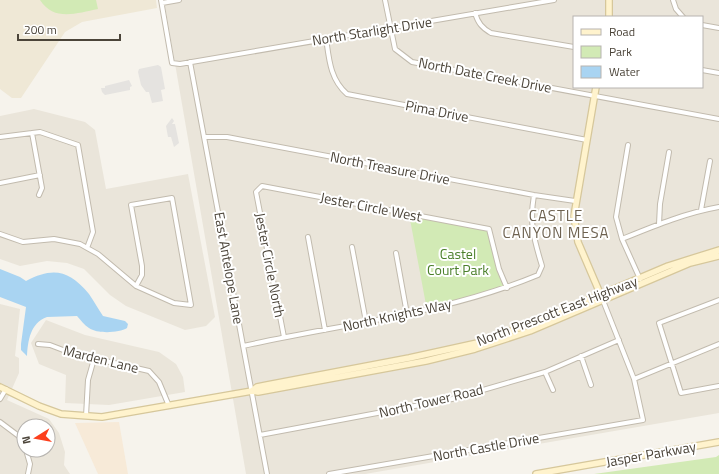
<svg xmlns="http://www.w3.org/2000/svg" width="719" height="474" viewBox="0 0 719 474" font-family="'Titillium Web',sans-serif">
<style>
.residential{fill:#eae5da;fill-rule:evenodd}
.commercial{fill:#f7ead8}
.education{fill:#efe8d6}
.green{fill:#d2eab5}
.parking{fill:#e5e3e0}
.water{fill:#a9d4f2}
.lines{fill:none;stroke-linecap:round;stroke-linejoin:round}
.street-casing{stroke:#c2bbae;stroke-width:6}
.secondary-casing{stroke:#d6c79b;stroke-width:8}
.street{stroke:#fff;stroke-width:4}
.secondary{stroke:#fff3cd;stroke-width:5.5}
.labels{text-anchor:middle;stroke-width:4;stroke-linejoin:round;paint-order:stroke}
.street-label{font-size:14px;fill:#4b4439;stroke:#fff}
.park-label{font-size:14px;fill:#4a7f2a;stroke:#fff}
.neighbourhood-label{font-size:15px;letter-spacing:1px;fill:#6e6250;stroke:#fff}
</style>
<rect width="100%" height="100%" fill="#f6f3ec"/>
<path class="residential" d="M164,0H719V413L365,474H246ZM574,17H702V87H574Z
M34,109L85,122L95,130L106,189L188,174L215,317L206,326L185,330L126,306L110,295L84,269L67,263L47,261L20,266L0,259V116Z
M0,304L20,309L15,356L19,358V373L7,400L49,419L59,433L65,452L64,465L70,474H0ZM24,426H48V450H24Z
M46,320L85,335L159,352L176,364L183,377L185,392L109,405L65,403L66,375L39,364L31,343Z"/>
<path class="commercial" d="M119,422L128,474H98L75,423Z"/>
<path class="education" d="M0,0H156L157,8L82,22L65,32L21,98H12L0,89Z"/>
<path class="green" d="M40,0H96L98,9C77,13 54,22 40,0Z
M409,214L489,229L507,288L427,310Z
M719,455V474H594L716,457Z"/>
<path class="parking" d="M158,65L161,67L165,89L161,90L163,101L152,103L149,92H146L141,85L138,72L139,69Z
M129,80L132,86L130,87V90L105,95L102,92L101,88H105V86Z
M172,118L174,121L172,124H175L179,143L174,147L171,137H168L166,126Z"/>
<path class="water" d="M0,269L20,277L26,281C53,267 69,270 89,294C94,301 98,309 103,316L125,321L128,324L127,328C119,333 97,334 89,328C84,325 81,320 77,316L47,317C30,323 28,341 27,356L21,350V344L26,307L0,297Z"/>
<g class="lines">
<g class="street-casing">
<path id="street" d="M161,0L172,63L180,64L554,0
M385,0L395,49L412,62L719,119
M673,0L676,9L683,17
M162,3L179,0
M475,13C478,23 482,28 491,33L574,47
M702,25L719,28
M326,38C329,59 330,79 347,94L587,140
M190,62L267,474
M702,70L719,73
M32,133L42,188L39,195
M0,137L40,132L78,145L93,232L87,248
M205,137H227L534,195L575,201
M628,145L616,217L622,239L640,279
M0,183L40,175
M701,210L710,161
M659,224L660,204L669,152
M0,234L23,242L54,239L80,244L98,254L136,286L174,303L191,305L172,198L131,205L142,266V275L136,286
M308,237L325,330
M622,239C654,226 685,213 719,207
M352,247L366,322
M396,253L407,314
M719,300L659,323L681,393L719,386
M284,337L256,192L262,186L489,229L499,269L507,288
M38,344L50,345L71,353L149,371L159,382L169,406
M243,346C342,324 444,314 538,275L542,266C534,239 529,224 534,195
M581,356L591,385
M545,372L553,390
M634,379L719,344
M0,399L6,389
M86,416L88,380L94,359
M0,422L20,437L24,445
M260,435L452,399L545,372L619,340
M26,450L30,464L28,474
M329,474L643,420L634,379L602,298"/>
</g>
<g class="secondary-casing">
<path id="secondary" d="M609,17V0
M596,87L574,216L578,242L602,298
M0,387L39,406L61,414L102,417L252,391L258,392L426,361L475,349L530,331L690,263L719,256
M252,391L257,387L267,385L409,358L482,342L543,319L668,266L719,250
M536,474L719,442"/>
</g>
<use href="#street" class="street"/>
<use href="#secondary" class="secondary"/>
</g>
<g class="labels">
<g class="street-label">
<text transform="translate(372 31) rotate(-9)" y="5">North Starlight Drive</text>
<text transform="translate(485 75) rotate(11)" y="5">North Date Creek Drive</text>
<text transform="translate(437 111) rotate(11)" y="5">Pima Drive</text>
<text transform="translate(390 168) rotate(11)" y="5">North Treasure Drive</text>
<text transform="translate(371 207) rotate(11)" y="5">Jester Circle West</text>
<text transform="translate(270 265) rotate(79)" y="5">Jester Circle North</text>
<text transform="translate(229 268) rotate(80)" y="5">East Antelope Lane</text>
<text transform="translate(557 311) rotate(-21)" y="5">North Prescott East Highway</text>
<text transform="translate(397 315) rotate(-12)" y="5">North Knights Way</text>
<text transform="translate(101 359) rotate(14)" y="5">Marden Lane</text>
<text transform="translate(431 401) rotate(-13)" y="5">North Tower Road</text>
<text transform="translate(486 447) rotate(-10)" y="5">North Castle Drive</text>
<text transform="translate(651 454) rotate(-10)" y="5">Jasper Parkway</text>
</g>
<g class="park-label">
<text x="458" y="259">Castel<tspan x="458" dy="16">Court Park</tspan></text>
</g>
<g class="neighbourhood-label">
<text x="556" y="221">CASTLE<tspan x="556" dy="17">CANYON MESA</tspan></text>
</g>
</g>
<rect x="573" y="16" width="130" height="72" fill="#ffffff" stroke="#b7b4b0"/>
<rect x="581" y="29" width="20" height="6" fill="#fff3cd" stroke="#b7b4b0"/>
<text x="609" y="36" font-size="12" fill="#4b4439">Road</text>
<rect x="581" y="46" width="20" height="12" fill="#d2eab5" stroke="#b7b4b0"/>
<text x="609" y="56" font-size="12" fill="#4b4439">Park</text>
<rect x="581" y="66" width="20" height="12" fill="#a9d4f2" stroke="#b7b4b0"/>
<text x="609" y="76" font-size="12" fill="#4b4439">Water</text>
<g transform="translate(36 438) rotate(259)"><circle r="19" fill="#ffffff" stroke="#b7b4b0"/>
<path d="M0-3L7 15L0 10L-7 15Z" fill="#fc3f1d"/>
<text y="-6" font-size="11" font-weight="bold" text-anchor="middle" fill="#4b4439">N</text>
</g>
<path d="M18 34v6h102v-6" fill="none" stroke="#4b4439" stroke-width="2"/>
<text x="24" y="34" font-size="12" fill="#4b4439" stroke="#ffffff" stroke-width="3" paint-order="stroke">200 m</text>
</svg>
